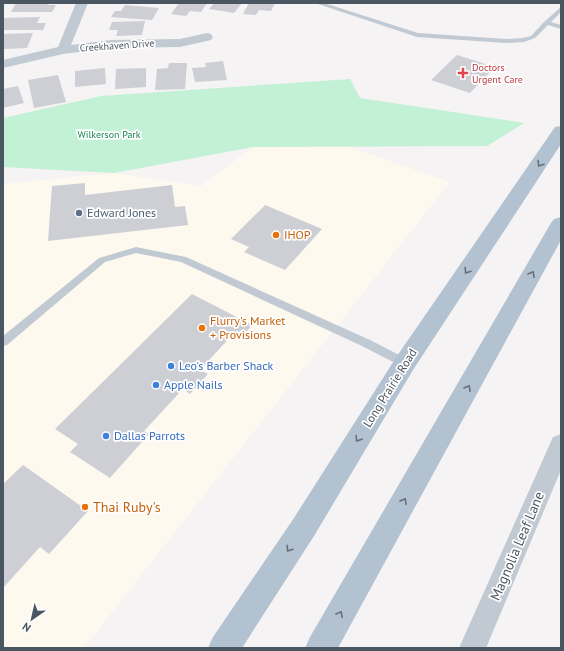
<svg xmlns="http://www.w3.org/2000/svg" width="564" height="651" viewBox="0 0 564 651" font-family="'PT Sans',sans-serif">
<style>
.commercial{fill:#fdf9ef}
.green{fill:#c3f1d5}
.building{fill:#cdcfd5}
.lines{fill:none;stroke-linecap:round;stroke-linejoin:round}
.lane{fill:#c1cad2;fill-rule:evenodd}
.street{fill:#c1cad2;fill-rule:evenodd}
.primary{fill:#b3c2d1;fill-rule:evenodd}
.oneway{stroke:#64717d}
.health-dot{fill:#e0444e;stroke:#fff;stroke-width:1.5}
.service-dot{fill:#5c6f8a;stroke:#fff;stroke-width:1.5}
.food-dot{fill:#e8710a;stroke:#fff;stroke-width:1.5}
.shop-dot{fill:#3f7fe0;stroke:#fff;stroke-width:1.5}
.labels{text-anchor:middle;stroke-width:3.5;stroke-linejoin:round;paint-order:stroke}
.far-street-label{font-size:10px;fill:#4a5661;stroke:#fff}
.far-health-label{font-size:10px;fill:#be3a42;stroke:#fff;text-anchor:start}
.far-park-label{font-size:10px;fill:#17864f;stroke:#fff}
.service-label{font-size:12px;fill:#4e5e75;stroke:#fff;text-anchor:start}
.food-label{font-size:12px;fill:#c56008;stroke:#fff;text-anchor:start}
.shop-label{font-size:12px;fill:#366cbe;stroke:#fff;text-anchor:start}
.street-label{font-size:12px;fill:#4a5661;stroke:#fff}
.near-food-label{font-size:14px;fill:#c56008;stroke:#fff;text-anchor:start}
.near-street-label{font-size:14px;fill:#4a5661;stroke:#fff}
</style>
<rect width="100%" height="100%" fill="#f5f3f3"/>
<path class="commercial" d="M253,147H350L450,182L84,648H3V184L114,173L201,186Z"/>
<path class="green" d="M350,79L360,98L524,123L487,146L253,147L114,173L3,167V118L101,96Z"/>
<path class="building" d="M16,3H49L47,5H56L52,12H11Z
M179,3H207L201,12L190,11L186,16L171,14Z
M214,3H242L234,13L209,9Z
M249,3H275L271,11L259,10L256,15L243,14Z
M125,5L159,8L152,20L111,17L115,11H121Z
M40,17L37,23H46L43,30H3V18Z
M145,21L142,35L116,36L118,30H109L112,22Z
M33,33L27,48L3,49V34Z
M457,55L495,67L470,93L431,80Z
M223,61L227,80L195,82L192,68L206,67L205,63Z
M169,63H187L185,89L155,90L157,69L168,68Z
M105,68L106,84L75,87V71Z
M146,68V87L115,89L116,69Z
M58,75L66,102L34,108L28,80Z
M18,86L24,103L3,108V89Z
M85,183V195L172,185L175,207L185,206L188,225L48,241L52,186Z
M265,205L322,229L285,270L244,252L249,247L231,239Z
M192,294L252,325L241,338L233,334L200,370L208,374L190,394L183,389L144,431L149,434L110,478L70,452L78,444L55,429Z
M23,465L88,511L49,554L40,547L3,588V484Z"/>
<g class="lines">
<path class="lane" d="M315,3H324L418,33L506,39L523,38L531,36L544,22L561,7V12L551,22L561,25V29L548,25L535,38L524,42L506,43L417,37Z
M136,247L186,257L370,340L409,360L410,363L409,366L405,367L401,366L362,346L181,262L136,253L105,262L7,345L3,346V336L99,258Z"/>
<path class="street" d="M76,3H88L71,45L111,40L180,39L207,33L211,34L213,37L211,40L180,47L111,48L63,54L3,68V60L58,47Z
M561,434V470L486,648H459L553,437Z"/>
<path class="primary" d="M561,126V144L413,370L314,536L242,648H208L213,637L294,518L397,356L555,127Z
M561,217V240L338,648H305L310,637L551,223L554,219Z"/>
</g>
<defs><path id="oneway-chevron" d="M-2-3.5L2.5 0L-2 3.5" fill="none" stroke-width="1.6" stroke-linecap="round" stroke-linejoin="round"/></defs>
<g class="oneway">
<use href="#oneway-chevron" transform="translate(540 164) rotate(124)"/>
<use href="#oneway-chevron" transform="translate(467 271) rotate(124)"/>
<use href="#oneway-chevron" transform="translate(532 274) rotate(-61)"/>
<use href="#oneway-chevron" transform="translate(468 388) rotate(-61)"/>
<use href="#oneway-chevron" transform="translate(358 439) rotate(122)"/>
<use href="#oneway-chevron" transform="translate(404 501) rotate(-61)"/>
<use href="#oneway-chevron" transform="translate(289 549) rotate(124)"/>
<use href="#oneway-chevron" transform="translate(340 614) rotate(-61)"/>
</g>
<path class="health-dot" d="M461 67h4v4h4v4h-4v4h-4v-4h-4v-4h4z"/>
<circle class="service-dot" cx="79" cy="213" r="4"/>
<g class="food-dot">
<circle cx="276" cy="235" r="4"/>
<circle cx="202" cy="328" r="4"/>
<circle cx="85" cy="507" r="4"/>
</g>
<g class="shop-dot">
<circle cx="171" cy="366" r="4"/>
<circle cx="156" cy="385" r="4"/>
<circle cx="106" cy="436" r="4"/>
</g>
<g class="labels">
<g class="far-street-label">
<text transform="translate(117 45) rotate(-4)" y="4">Creekhaven Drive</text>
</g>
<g class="far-health-label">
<text x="472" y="71">Doctors<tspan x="472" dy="12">Urgent Care</tspan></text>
</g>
<g class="far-park-label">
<text x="109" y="138">Wilkerson Park</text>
</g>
<g class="service-label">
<text x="87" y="217">Edward Jones</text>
</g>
<g class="food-label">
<text x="284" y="239">IHOP</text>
<text x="210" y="325">Flurry's Market<tspan x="210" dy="14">+ Provisions</tspan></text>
</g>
<g class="shop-label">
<text x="179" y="370">Leo's Barber Shack</text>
<text x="164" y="389">Apple Nails</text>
<text x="114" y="440">Dallas Parrots</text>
</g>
<g class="street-label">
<text transform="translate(390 388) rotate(-58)" y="4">Long Prairie Road</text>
</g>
<g class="near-food-label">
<text x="93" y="512">Thai Ruby's</text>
</g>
<g class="near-street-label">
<text transform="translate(517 546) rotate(-67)" y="5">Magnolia Leaf Lane</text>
</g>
</g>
<rect width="564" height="651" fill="none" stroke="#4a5661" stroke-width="8"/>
<g transform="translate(32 619) rotate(214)" stroke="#ffffff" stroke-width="3" paint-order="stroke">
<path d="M0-3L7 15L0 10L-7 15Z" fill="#4a5661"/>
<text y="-6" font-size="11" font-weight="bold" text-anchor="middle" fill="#4a5661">N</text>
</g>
</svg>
